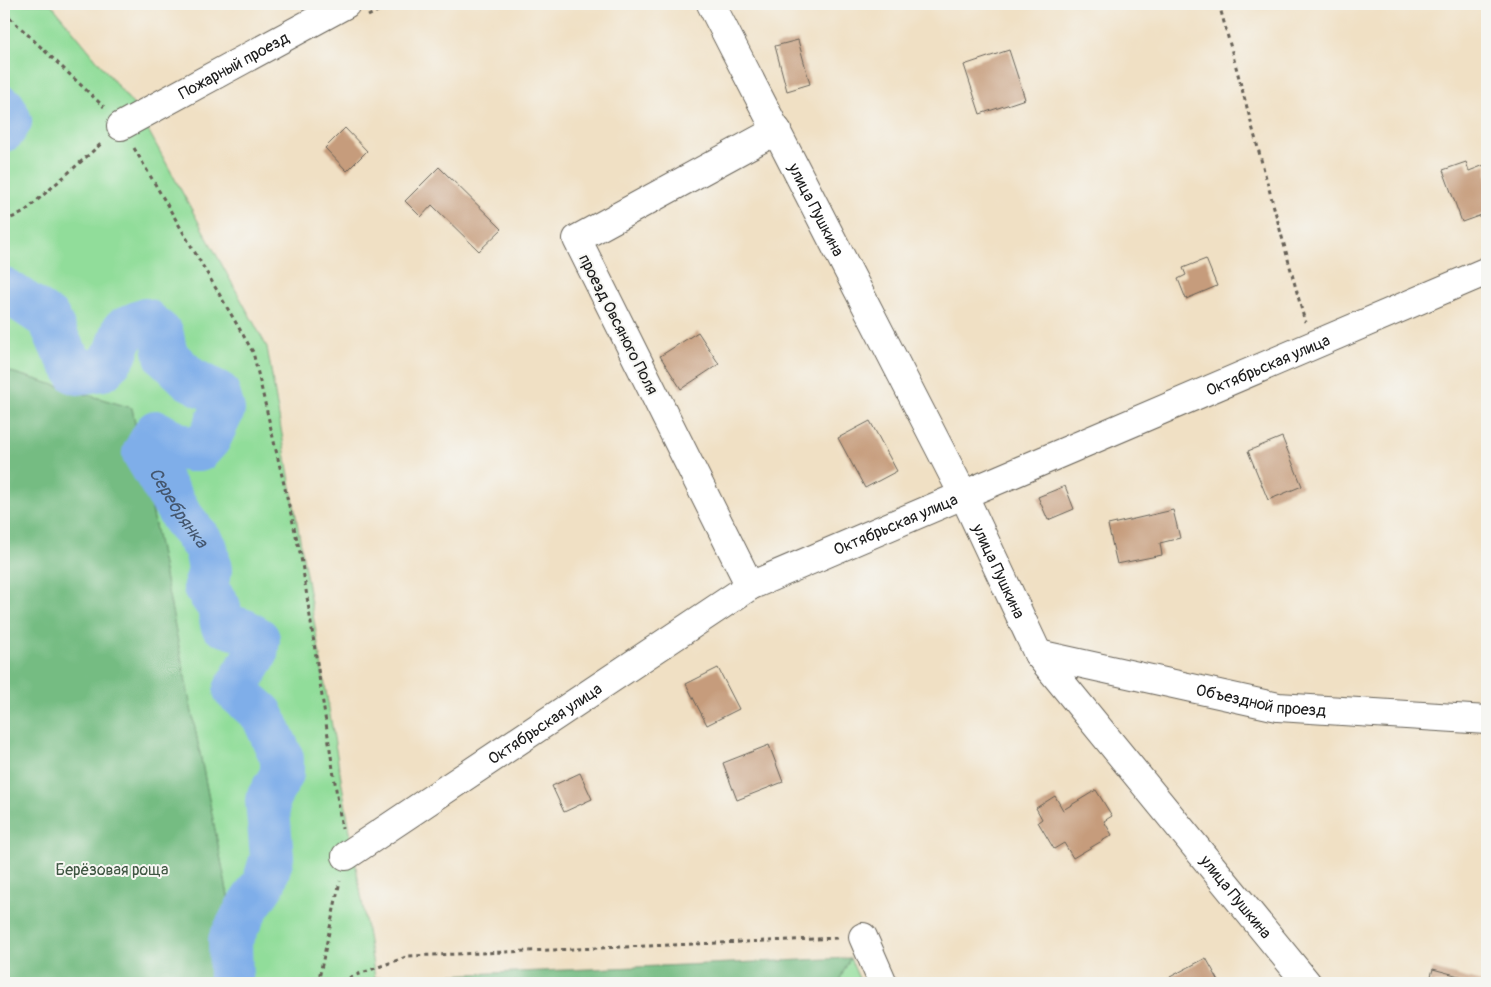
<svg xmlns="http://www.w3.org/2000/svg" width="1491" height="987" viewBox="0 0 1491 987" font-family="Pangolin,sans-serif">
<style>
.green{fill:#91dd9a;stroke:#567c5b}
.forest{fill:#74bc82;stroke:#486c4f}
.lines{fill:none;stroke-linecap:round;stroke-linejoin:round}
.river{stroke:#7faee9;stroke-width:44}
.building{fill:#c69c7b}
.minor-casing{stroke:#666157;stroke-width:30}
.path{stroke:#666157;stroke-width:3;stroke-dasharray:4 4;stroke-linecap:butt}
.minor{stroke:#fff;stroke-width:28}
.labels{text-anchor:middle;stroke-width:4;stroke-linejoin:round;paint-order:stroke}
.street-label{font-size:16px;fill:#1c1c1c;stroke:#f6f6f2}
.park-label{font-size:16px;fill:#3f5642;stroke:#f6f6f2}
.water-label{font-size:18px;font-style:italic;fill:#44566e;stroke:#f6f6f2}
</style>
<rect width="100%" height="100%" fill="#f6f6f2"/>
<filter id="ink" filterUnits="userSpaceOnUse"><feTurbulence type="fractalNoise" baseFrequency=".02" numOctaves="2"/><feDisplacementMap in="SourceGraphic" scale="10" xChannelSelector="R" yChannelSelector="G"/><feConvolveMatrix kernelMatrix="1 2 1 2 8 2 1 2 1" color-interpolation-filters="sRGB"/></filter>
<filter id="wash" filterUnits="userSpaceOnUse"><feTurbulence type="fractalNoise" baseFrequency=".0096" numOctaves="4" result="noise"/><feDisplacementMap in="SourceGraphic" scale="20" xChannelSelector="R" yChannelSelector="G"/><feGaussianBlur stdDeviation="1.12" result="paint"/><feColorMatrix in="noise" values="0 0 0 0 0 0 0 0 0 0 0 0 0 0 0 0 0 1.4 0 .05"/><feComposite in="paint" operator="in"/></filter>
<g filter="url(#wash)">
<rect width="100%" height="100%" fill="#f0e0c4"/>
<path class="green" d="M4,4H51L136,108L267,347L376,983H241L231,911L132,408L4,370Z
M850,958L861,983H838Z"/>
<path class="forest" d="M4,370L132,408L231,911L241,983H4Z
M850,958L838,983H376L374,978Z"/>
<g class="lines">
<g class="river">
<path d="M4,108L10,121L4,130"/>
<path id="s1" d="M4,289L49,319L60,344L77,373L103,369L116,353L124,329L145,320L162,335L166,356L190,379L218,393L223,410L209,439L199,450H188L156,432L144,453L182,517L206,548L210,570L205,587L219,607L222,624L245,631L258,639L256,654L235,690L262,714L282,758V774L267,800L272,857L264,883L247,908L230,940L231,983"/>
</g>
</g>
<g id="blocks">
<path class="building" d="M798,40L810,84L787,91L775,46Z
M1009,50L1025,99L980,114L964,65Z
M345,128L367,151L347,171L325,148Z
M1466,162L1469,171L1487,164V213L1462,222L1443,170Z
M439,167L502,229L479,251L432,205L421,217L405,201Z
M1206,259L1217,286L1186,299L1178,279L1186,275L1183,268Z
M698,332L719,364L681,389L660,356Z
M870,421L897,471L865,488L838,438Z
M1282,437L1302,486L1268,500L1248,451Z
M1065,486L1074,509L1048,520L1038,497Z
M1173,510L1180,538L1160,543L1162,555L1117,564L1108,525Z
M718,668L739,709L707,725L686,684Z
M769,745L783,782L737,800L723,763Z
M580,773L592,799L564,812L552,786Z
M1096,790L1112,816L1104,821L1112,835L1073,858L1064,843L1054,849L1038,822L1042,819L1036,808L1055,796L1063,810Z
M1206,958L1220,983H1174L1170,977Z
M1433,969L1485,983H1429Z"/>
</g>
</g>
<g filter="url(#ink)">
<use href="#blocks" fill-opacity="0" stroke="#666157" stroke-width="1"/>
<g class="lines">
<g class="minor-casing">
<g id="minor">
<path id="s2" d="M711,4L964,496L1038,654L1307,983"/>
<path id="s3" d="M121,126L346,4"/>
<path d="M750,586L577,239L777,130"/>
<path id="s4" d="M1038,654L1278,707L1487,720"/>
<path id="s5" d="M346,856L750,586L1487,271"/>
<path d="M863,937L883,983"/>
</g>
</g>
<path class="path" d="M1219,4L1305,322
M4,12L104,107
M368,16L391,4
M134,148L253,352L301,557L342,829
M4,221L23,213L102,143
M318,983L340,881
M334,983L409,956L838,938"/>
<use href="#minor" class="minor"/>
</g>
</g>
<g class="labels">
<g class="street-label">
<text dy="6" stroke="none"><textPath href="#s3" startOffset="128">Пожарный проезд</textPath></text>
<text dy="6" stroke="none"><textPath href="#s2" startOffset="231">улица Пушкина</textPath></text>
<text transform="translate(619 324) rotate(63)" y="6">проезд Овсяного Поля</text>
<text dy="6" stroke="none"><textPath href="#s5" startOffset="1049">Октябрьская улица</textPath></text>
<text dy="6" stroke="none"><textPath href="#s5" startOffset="644">Октябрьская улица</textPath></text>
<text dy="6" stroke="none"><textPath href="#s2" startOffset="636">улица Пушкина</textPath></text>
<text dy="6" stroke="none"><textPath href="#s4" startOffset="228">Объездной проезд</textPath></text>
<text dy="6" stroke="none"><textPath href="#s5" startOffset="239">Октябрьская улица</textPath></text>
<text dy="6" stroke="none"><textPath href="#s2" startOffset="1041">улица Пушкина</textPath></text>
</g>
<g class="park-label">
<text x="112" y="875">Берёзовая роща</text>
</g>
<g class="water-label">
<text dy="6" stroke="none"><textPath href="#s1" startOffset="520">Серебрянка</textPath></text>
</g>
</g>
<rect width="1491" height="987" fill="none" stroke="#f6f6f2" stroke-width="20"/>
</svg>
